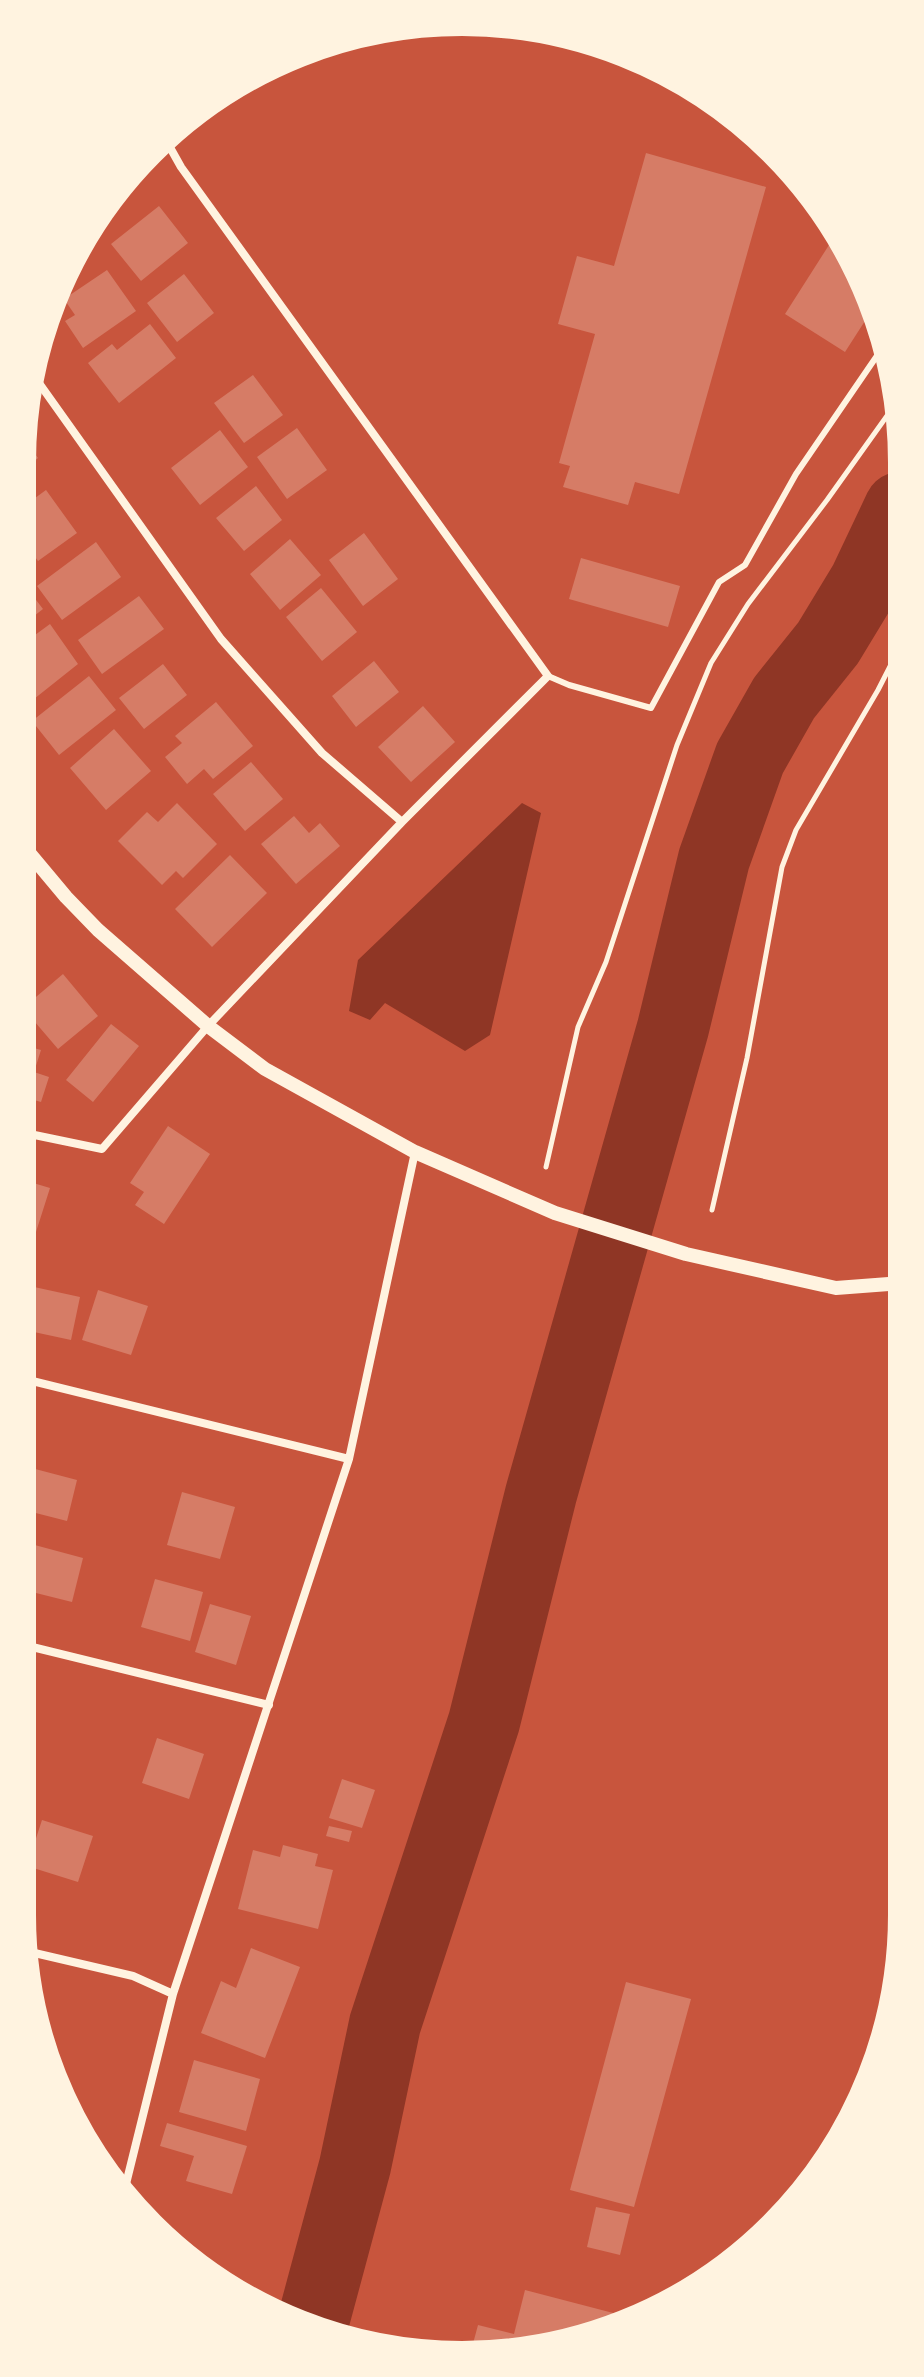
<svg xmlns="http://www.w3.org/2000/svg" width="924" height="2377" viewBox="0 0 924 2377" font-family="Jost,sans-serif">
<style>
.water{fill:#8f3625}
.lines{fill:none;stroke-linecap:round;stroke-linejoin:round}
.river{stroke:#8f3625;stroke-width:72}
.building{fill:#d67c66}
.path{stroke:#fff3e0;stroke-width:5}
.service{stroke:#fff3e0;stroke-width:6}
.minor{stroke:#fff3e0;stroke-width:8}
.tertiary{stroke:#fff3e0;stroke-width:14}
.rim{fill:none;stroke:#fff3e0;stroke-width:4}
</style>
<rect width="100%" height="100%" fill="#c8553d"/>
<path class="water" d="M522,803L541,813L490,1035L465,1051L385,1003L370,1020L349,1011L358,960Z"/>
<g class="lines">
<path class="river" d="M313,2322L355,2166L385,2024L484,1722L541,1494L673,1028L714,859L750,758L784,698L828,643L865,582L900,508"/>
</g>
<path class="building" d="M646,153L766,187L679,494L635,482L628,505L563,487L570,466L559,463L595,334L558,324L577,256L614,266Z
M159,206L188,243L141,281L111,244Z
M836,234L859,267L872,310L845,352L785,314Z
M107,270L136,311L83,348L65,321L75,315L64,299Z
M184,274L214,313L177,342L147,303Z
M150,324L176,358L119,403L88,363L112,344L117,350Z
M253,375L283,415L244,443L214,403Z
M297,428L327,470L287,499L257,457Z
M220,430L248,467L200,505L171,468Z
M24,439L38,458L20,472V462Z
M256,486L282,520L244,551L216,518Z
M46,490L77,533L38,561L20,536V509Z
M364,533L398,579L363,606L329,560Z
M290,539L321,575L280,610L250,574Z
M96,542L121,577L62,620L37,586Z
M581,558L680,586L668,627L569,599Z
M20,579L43,609L20,627Z
M321,588L357,632L322,661L286,617Z
M139,596L164,629L102,674L78,640Z
M50,624L78,664L34,699L20,681V646Z
M374,661L399,692L356,727L332,696Z
M163,664L187,695L144,729L119,698Z
M89,676L116,710L59,755L32,721Z
M216,702L253,746L213,779L204,769L187,784L165,757L182,743L175,736Z
M423,706L455,742L411,782L378,747Z
M114,729L151,771L106,810L70,768Z
M251,762L283,799L245,831L213,794Z
M177,803L217,844L183,878L176,871L162,885L118,841L147,812L158,822Z
M294,816L309,833L320,823L340,846L296,884L261,844Z
M230,855L267,893L212,947L175,909Z
M63,974L98,1016L58,1049L23,1008Z
M111,1024L139,1046L93,1102L66,1080Z
M20,1044L41,1050L34,1072L49,1077L41,1102L20,1096Z
M168,1126L210,1154L164,1224L135,1205L144,1192L130,1183Z
M20,1179L50,1188L29,1254L20,1251Z
M25,1285L80,1297L71,1340L20,1329V1307Z
M98,1290L148,1306L131,1355L82,1340Z
M20,1465L77,1480L67,1521L20,1509Z
M182,1492L235,1507L220,1559L167,1545Z
M31,1544L83,1558L72,1602L20,1589Z
M155,1579L203,1592L190,1641L141,1627Z
M210,1604L251,1616L236,1665L195,1652Z
M157,1738L204,1754L189,1799L142,1783Z
M342,1779L375,1790L362,1828L329,1818Z
M42,1820L93,1836L78,1882L27,1866Z
M329,1826L352,1831L349,1842L326,1836Z
M283,1845L318,1854L315,1866L333,1870L318,1929L238,1909L253,1850L280,1857Z
M251,1948L300,1967L265,2058L201,2033L221,1981L236,1988Z
M626,1982L691,1999L634,2207L570,2190Z
M194,2060L260,2079L246,2131L179,2112Z
M167,2123L247,2146L232,2194L186,2181L194,2156L160,2146Z
M596,2207L630,2214L620,2255L587,2247Z
M525,2290L617,2314L614,2324L549,2348L471,2351L478,2325L514,2334Z"/>
<g class="lines">
<path class="path" d="M546,1167L578,1027L606,962L677,745L711,663L748,604L827,500L899,399
M712,1210L747,1058L782,867L796,830L878,690L901,645"/>
<path class="service" d="M548,676L569,685L651,708L719,582L745,565L796,474L883,347"/>
<path class="minor" d="M34,376L221,639L322,753L402,822
M20,1132L102,1149L208,1026L402,822L548,676L181,167L167,142
M20,1378L349,1459
M20,1644L269,1705
M26,1951L133,1976L173,1994
M123,2196L173,1994L349,1459L415,1152"/>
<path class="tertiary" d="M20,842L66,897L98,930L208,1026L265,1069L415,1152L555,1213L686,1254L836,1288L902,1283"/>
</g>
<path d="M0 0H924V2377H0ZM462 34H462A428 428 0 0 1 890 462V1915A428 428 0 0 1 462 2343H462A428 428 0 0 1 34 1915V462A428 428 0 0 1 462 34Z" fill="#fff3e0" fill-rule="evenodd"/>
<path class="rim" d="M462 34H462A428 428 0 0 1 890 462V1915A428 428 0 0 1 462 2343H462A428 428 0 0 1 34 1915V462A428 428 0 0 1 462 34Z"/>
</svg>
